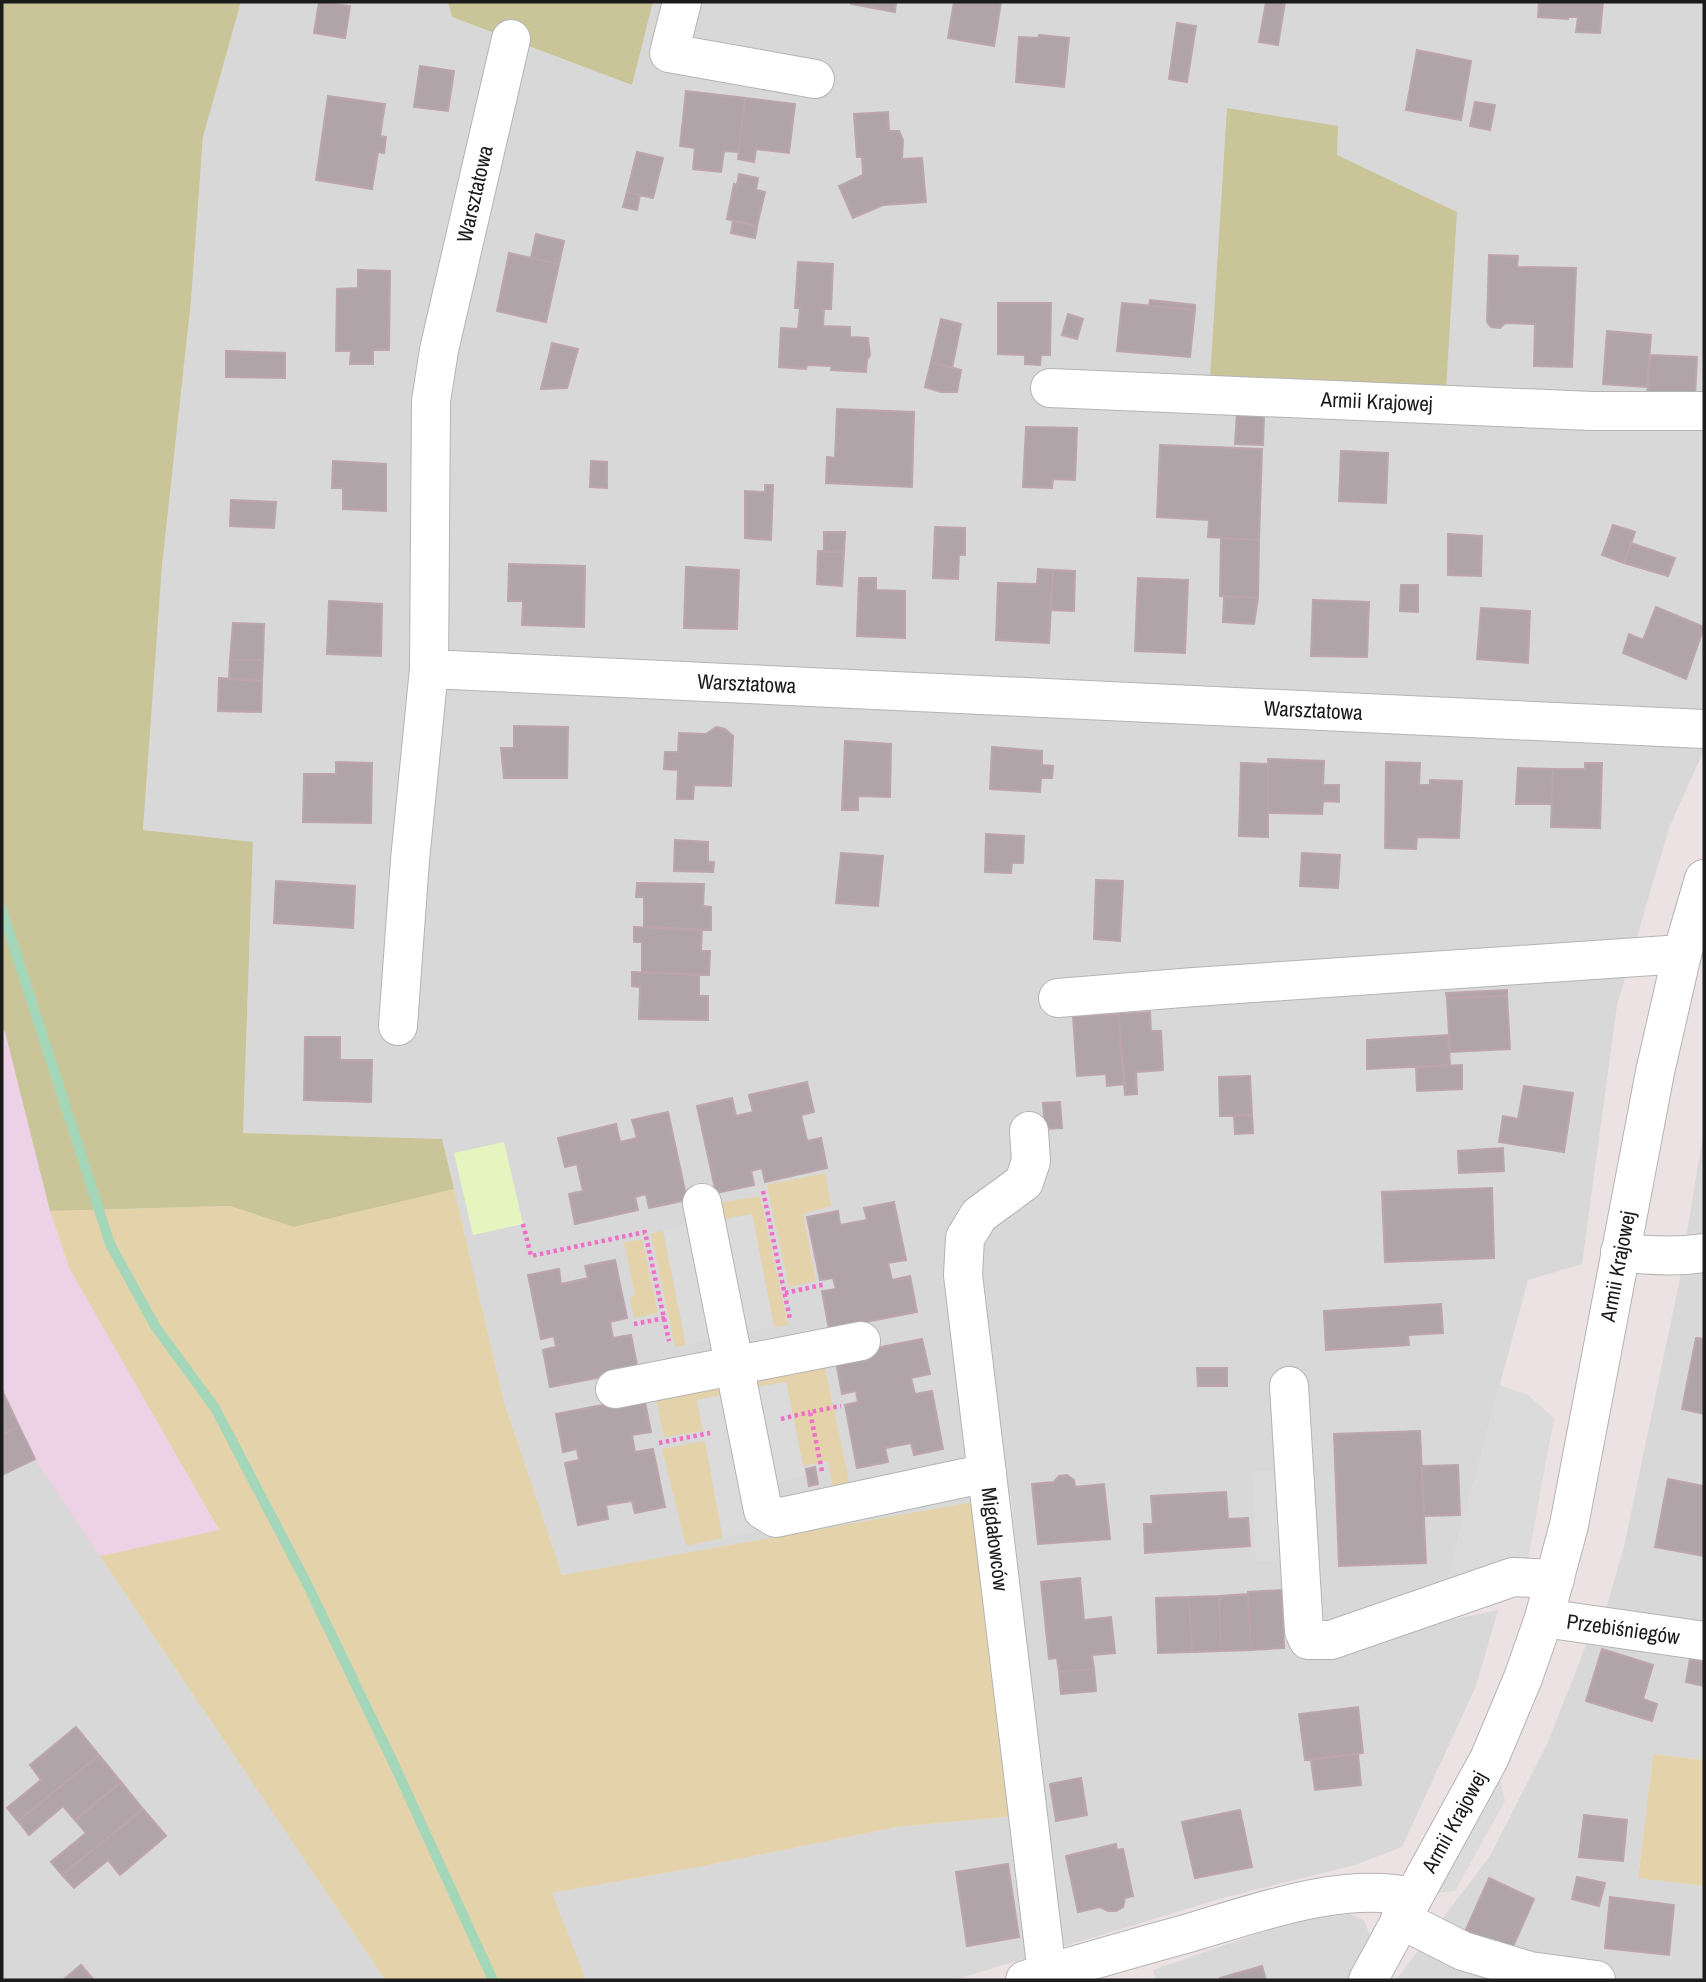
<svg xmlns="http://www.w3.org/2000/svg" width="1706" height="1982" viewBox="0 0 1706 1982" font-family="'Archivo Narrow',sans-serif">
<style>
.residential{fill:#d9d8d9}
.commercial{fill:#edd1e6}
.grass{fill:#e4d3aa}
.forest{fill:#c9c599}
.park{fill:#e6f5c0}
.parking{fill:#dbdbdb}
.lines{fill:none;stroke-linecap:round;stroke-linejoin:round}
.stream{stroke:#a4d7ba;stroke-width:10}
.building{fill:#b1a4a9;stroke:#bda5ad;stroke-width:2}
.minor-casing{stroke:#b4b4b4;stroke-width:40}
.path{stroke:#f06fc8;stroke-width:4.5;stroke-dasharray:3.5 3.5;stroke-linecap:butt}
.minor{stroke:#fff;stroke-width:38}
.labels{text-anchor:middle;stroke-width:5;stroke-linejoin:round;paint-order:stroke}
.street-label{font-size:21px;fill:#1b1b1b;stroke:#fff}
</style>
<rect width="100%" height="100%" fill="#ece1e3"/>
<path class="residential" d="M241,2H448L452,17L632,85L653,2H1704V750L1669,828L1617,1005L1582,1264L1528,1280L1446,1585L1441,1622L1498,1610L1476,1686L1402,1847L1355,1865L1226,1897L954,1980H586L551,1893L693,1868L897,1827L1016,1816L1018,1577L1011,1496L562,1575L504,1402L442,1139L243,1133L253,843L143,830L162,566L191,301L203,137Z
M1704,1128V1243L1685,1246Z
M1704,1261V1622L1606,1609L1624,1547L1683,1264Z
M2,1435L35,1459L385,1980H2Z
M1587,1643L1704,1656V1760L1653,1754L1638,1877L1704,1886V1980H1396L1490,1856L1547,1744Z
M1349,1914L1364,1920L1370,1936L1350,1980H1156L1153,1970L1299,1919Z"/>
<path class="commercial" d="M2,1029L5,1032L50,1211L69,1268L219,1531L100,1556L35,1459L2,1475Z"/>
<path class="grass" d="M825,1173L831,1206L803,1214L816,1281L789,1287L767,1185Z
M454,1189L504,1402L562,1575L973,1502L1016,1816L897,1827L693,1868L552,1893L586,1980H385L100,1556L219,1530L69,1268L50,1211L230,1206L294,1227Z
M760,1196L788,1325L774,1327L752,1214L721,1220L718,1203Z
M663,1230L686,1345L675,1347L651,1234Z
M642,1239L658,1313L634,1318L630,1297L635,1295L624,1243Z
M824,1363L850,1486L833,1489L828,1461L803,1466L786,1382L758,1387L757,1381L760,1376Z
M718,1385L727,1394L697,1400L703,1431L664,1437L655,1394Z
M705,1441L723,1538L686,1546L662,1449Z
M1653,1754L1704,1760V1886L1638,1878Z"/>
<path class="forest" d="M2,2H241L203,137L191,301L162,566L143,830L253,842L243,1133L442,1139L454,1189L294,1227L230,1206L50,1211L5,1032L2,1029Z
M448,2H653L632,85L452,17Z
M1227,108L1338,126L1337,155L1457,212L1446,389L1210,379Z"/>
<path class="park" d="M504,1142L523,1224L473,1235L454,1153Z"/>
<path class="parking" d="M752,1214L774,1327L743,1333L721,1220Z
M693,1224L715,1339L686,1345L663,1230Z
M786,1382L805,1476L772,1483L753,1388Z
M1500,1385L1528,1395L1554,1418L1528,1560L1446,1585Z
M727,1394L754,1533L723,1538L697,1400Z
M1279,1470L1282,1560L1256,1562L1252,1471Z
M1500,1781L1505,1801L1455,1891L1437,1893Z"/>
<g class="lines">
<path class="stream" d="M2,910L110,1244L155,1326L215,1408L306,1582L393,1762L493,1980"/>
</g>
<path class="building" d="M319,2L350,6L345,38L314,33Z
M851,2H896L895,12L851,4Z
M954,2H1001L994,46L948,38Z
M1266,2H1285L1278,45L1259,42Z
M1539,2H1603L1600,33L1576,32L1578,17H1568V19L1538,17Z
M1177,23L1196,26L1187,82L1169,79Z
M1039,35L1069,38L1064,87L1016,82L1019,37L1038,38Z
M1417,50L1471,61L1461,120L1406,110Z
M420,66L454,71L448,111L414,107Z
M686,91L745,98L739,152L724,151L721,172L693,169L695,148L680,146Z
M328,96L385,104L380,136L386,137L384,153L378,152L372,189L316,180Z
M745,98L795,104L789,153L756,149L754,162L738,159Z
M1475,102L1495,105L1490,130L1470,126Z
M888,112L889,131H899L903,140L902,159L922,158L926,202L883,205L853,218L839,186L863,175L862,157H857L854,114Z
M637,152L663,158L653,198L627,192Z
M739,174L758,178L756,190L765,192L757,226L727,219L734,184L737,185Z
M627,192L640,195L637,210L623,207Z
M733,221L757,227L755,238L731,233Z
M536,234L564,241L559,264L531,258Z
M509,253L559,264L546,322L497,311Z
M1489,255L1518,256L1517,267L1576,268L1572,367L1534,366L1535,324L1505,323L1500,328L1491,327L1487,322Z
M798,262L833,264L831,309H824L823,326L850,327V337L868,338L870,355L867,360L866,372L831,370L832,366L807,365L806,369L779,367L781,328L798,329L800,308H795Z
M358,270L390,271L389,350H373V364H350L351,351H336L337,289L358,288Z
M1150,300L1195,305V310L1149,306Z
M998,303H1051L1050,355H1041L1040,365L1025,364V355L998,354Z
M1122,303L1195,310L1190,357L1117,351Z
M1068,314L1083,319L1077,339L1062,335Z
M941,319L961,324L952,368L931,362Z
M1607,331L1651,335L1647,387L1603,384Z
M552,343L578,349L567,388L541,389Z
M226,351L285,353V378L226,377Z
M1650,355L1697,357L1695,396L1647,395Z
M931,362L961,370L957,392H941L925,387Z
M837,409L914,412L912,487L826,483L827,457L835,458Z
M1237,413L1264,414L1263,445L1235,444Z
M1026,427L1077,428L1075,480L1053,479L1052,488L1023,487Z
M1160,445L1262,449L1259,540L1208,537L1209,520L1157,517Z
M1341,451L1388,453L1386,503L1339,501Z
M333,461L386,464V511L343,509V488H332Z
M591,461L607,462V488L590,487Z
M765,485H773L771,540L745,538V491L765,492Z
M231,500L276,502L274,528L230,526Z
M1613,525L1635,532L1624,563L1602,555Z
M935,527L965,528V555H959L958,579L933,578Z
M824,532H845L844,552H824Z
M1448,534L1482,536L1481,576L1448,575Z
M1221,538L1259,540L1258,598L1220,596Z
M1631,543L1675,558L1668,576L1624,563Z
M818,551L844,552L842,586L817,584Z
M509,564L585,566L584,627L522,625L523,601H508Z
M686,567L739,570L737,629L684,628Z
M1038,569L1053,570L1049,643L996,640L998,583L1037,584Z
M1053,570L1075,571L1074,611L1050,610Z
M859,578H876V590L905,591V638L857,636Z
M1138,578L1188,580L1185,653L1135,651Z
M1401,585H1418V612L1400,611Z
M1224,596L1258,598L1254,624L1223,622Z
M1313,600L1369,602L1367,657L1311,656Z
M329,601L382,604L381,656L327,654Z
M1656,607L1704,627L1686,679L1623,653L1629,634L1643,640Z
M1481,608L1530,611L1528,663L1477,659Z
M233,623L264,624L263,660H230Z
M230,660H263L262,681L229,679Z
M219,678L262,681L261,712L218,711Z
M514,726L568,727L567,778H504L501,748H514Z
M716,727L725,729L733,736L731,786L694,785L693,799H677L678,770L664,769L665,752H678L679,733L706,734Z
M845,741L891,744L890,797L858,796V810H842Z
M992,747L1042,751V765L1053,766L1052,778H1041L1040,792L990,789Z
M1268,759L1324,761L1323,785H1339V802L1323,801L1322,814L1268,813Z
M336,762L372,763L371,823L303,822L304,774H336Z
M1386,762L1420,763L1419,785H1430V780L1462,781L1459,838L1417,837L1416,849L1385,848Z
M1241,763L1268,764V837L1239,836Z
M1585,763H1602L1600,828L1551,827L1553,769H1585Z
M1518,768L1553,769L1551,804H1516Z
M986,834L1024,836L1023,863H1012L1011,873L985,872Z
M675,840L708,842V862H714L713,872L674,871Z
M841,853L883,856L878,906L836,903Z
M1302,853L1340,855L1338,888L1300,886Z
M1096,880L1123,881L1120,941L1094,939Z
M276,881L355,886L353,928L274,923Z
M637,883L704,884L703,906L711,907V930L644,927V897H636Z
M634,927L702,930L701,951H710L709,975L642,972V942H634Z
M632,972L699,975V996H708V1020L639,1019L640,987L632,986Z
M1507,990V996L1447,998L1446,993Z
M1507,996L1510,1049L1450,1052L1447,998Z
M1150,1012L1151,1031H1161L1163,1070L1136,1072L1137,1094L1125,1095L1118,1014Z
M1118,1014L1125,1084L1107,1086L1106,1074L1077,1076L1073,1016Z
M1448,1035L1450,1065L1367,1069V1040Z
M305,1037H340V1060H372L371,1102L304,1100Z
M1462,1065V1089L1417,1091L1416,1067Z
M1250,1076L1252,1115L1220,1116L1219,1077Z
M807,1082L814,1112L801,1115L807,1141L821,1138L827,1168L765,1182L762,1168L751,1171L754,1185L716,1193L697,1106L732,1098L736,1116L753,1112L749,1095Z
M1524,1086L1573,1093L1564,1152L1499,1142L1503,1116L1518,1119Z
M1060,1102L1062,1128L1045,1129L1043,1103Z
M668,1112L687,1200L649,1208L646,1194L635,1197L638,1210L575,1224L569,1194L583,1191L577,1164L565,1167L558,1138L616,1124L620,1142L637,1138L632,1120Z
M1252,1115L1253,1133L1235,1134L1234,1116Z
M1503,1148L1504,1171L1459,1173L1458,1151Z
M1492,1188L1494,1258L1385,1262L1382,1192Z
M894,1202L906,1260L888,1263L892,1280L910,1276L917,1312L829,1329L822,1291L836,1289L833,1278L820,1280L807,1217L838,1211L840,1225L867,1220L864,1208Z
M615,1260L627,1318L610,1322L613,1338L631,1335L638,1370L550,1387L543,1350L556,1347L554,1336L541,1339L528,1275L559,1269L561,1284L588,1278L585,1266Z
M1441,1304L1443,1333L1408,1335L1409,1345L1326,1350L1324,1311Z
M1696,1338L1704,1339V1414L1682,1409Z
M922,1339L930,1374L911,1378L915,1394L932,1391L943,1449L914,1455L911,1443L885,1448L888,1462L857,1468L845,1405L858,1402L856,1391L842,1394L835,1356Z
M1197,1368H1227V1386H1198Z
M2,1390L19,1426L2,1435Z
M644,1397L651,1432L632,1435L635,1452L653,1449L665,1507L635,1513L632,1501L606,1505L608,1519L578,1525L565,1463L579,1460L577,1449L563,1452L556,1414Z
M19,1426L35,1459L2,1475V1435Z
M1420,1431L1426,1563L1339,1566L1334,1434Z
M1458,1465L1460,1515L1424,1516L1422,1466Z
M815,1467L818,1484L809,1486L806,1469Z
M1067,1475L1074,1480L1075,1487L1104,1484L1110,1539L1038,1544L1032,1484L1054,1482L1059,1476Z
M1668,1479L1704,1486V1556L1655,1547Z
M1226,1492L1228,1519L1248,1518L1250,1546L1145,1553L1144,1524H1153L1151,1496Z
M1080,1578L1084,1620L1111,1617L1115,1653L1092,1655L1094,1669L1059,1672L1057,1658L1049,1659L1041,1582Z
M1282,1590L1284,1648L1251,1650L1248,1592Z
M1248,1594L1251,1650L1221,1651L1219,1596Z
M1219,1596L1221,1651L1192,1652L1189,1597Z
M1189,1597L1192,1652L1158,1653L1156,1598Z
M1602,1649L1653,1665L1643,1699L1657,1704L1652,1721L1586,1701Z
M1690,1659L1704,1662V1686L1686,1682Z
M1094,1669L1096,1691L1061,1694L1059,1672Z
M1358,1707L1363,1753L1305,1760L1299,1714Z
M76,1727L99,1755L18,1821L7,1808L41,1780L30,1765Z
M1358,1754L1361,1785L1315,1790L1311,1760Z
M99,1755L121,1782L75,1820L63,1806L29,1835L18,1821Z
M1081,1778L1087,1815L1056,1821L1050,1784Z
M121,1782L143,1809L62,1875L51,1862L86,1833L75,1820Z
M143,1809L166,1836L120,1875L108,1860L74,1888L62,1875Z
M1240,1810L1252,1867L1195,1878L1182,1822Z
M1584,1815L1627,1820L1623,1861L1579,1857Z
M1116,1844L1117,1850L1123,1849L1133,1896L1125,1898L1123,1907L1116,1911H1108L1100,1907L1078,1912L1066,1856Z
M1008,1864L1019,1937L967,1946L956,1872Z
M1577,1877L1605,1883L1599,1906L1572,1899Z
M1489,1878L1534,1899L1508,1958L1463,1936Z
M1610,1897L1674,1905L1669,1955L1605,1948Z
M81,1965L94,1980H63Z
M1262,1966L1266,1980H1220V1978Z"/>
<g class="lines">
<g class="minor-casing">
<g id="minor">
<path d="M682,2L669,53L815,79"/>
<path id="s1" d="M511,39L439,350L431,401L429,669L1704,729"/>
<path id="s2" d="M1050,388L1592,411H1704"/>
<path d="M1058,998L1194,987L1682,954"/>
<path d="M398,1026L410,860L429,669"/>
<path id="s3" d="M1029,1131L1031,1161L1024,1182L979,1215L965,1238L963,1275L1047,1973"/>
<path d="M702,1203L763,1510L776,1518L987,1473"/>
<path d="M1620,1252C1649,1256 1675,1257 1704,1253"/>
<path d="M1289,1386L1304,1631L1308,1640H1331L1513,1577L1555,1579"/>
<path d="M615,1389L861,1341"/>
<path id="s4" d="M1544,1618L1704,1641"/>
<path d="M1400,1919L1463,1951L1530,1971L1596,1980"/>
<path d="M1025,1980C1079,1964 1134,1948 1189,1933C1257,1913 1342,1881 1413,1897"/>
<path id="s5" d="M1368,1980L1489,1759L1523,1678L1544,1618L1569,1525L1655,1072L1682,954L1704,879"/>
</g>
</g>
<path class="path" d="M763,1191L790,1319
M523,1224L531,1256L645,1232L669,1341
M785,1293L826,1284
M634,1324L665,1318
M781,1419L810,1412
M659,1443L710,1433
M822,1471L810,1412L841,1406"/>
<use href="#minor" class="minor"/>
</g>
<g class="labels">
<g class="street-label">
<text transform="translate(475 194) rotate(-77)" y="7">Warsztatowa</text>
<text dy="7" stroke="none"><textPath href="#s2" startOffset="327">Armii Krajowej</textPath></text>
<text dy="7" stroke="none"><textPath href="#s1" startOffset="957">Warsztatowa</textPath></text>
<text dy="7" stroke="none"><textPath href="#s1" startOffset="1524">Warsztatowa</textPath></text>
<text dy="7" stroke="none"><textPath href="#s5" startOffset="763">Armii Krajowej</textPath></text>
<text dy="7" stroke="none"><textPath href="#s3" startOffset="438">Migdałowców</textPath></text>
<text dy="7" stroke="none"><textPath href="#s4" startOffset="80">Przebiśniegów</textPath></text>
<text dy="7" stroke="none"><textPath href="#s5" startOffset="180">Armii Krajowej</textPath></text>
</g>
</g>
<rect width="1706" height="1982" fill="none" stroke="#1b1b1b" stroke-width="7"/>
</svg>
